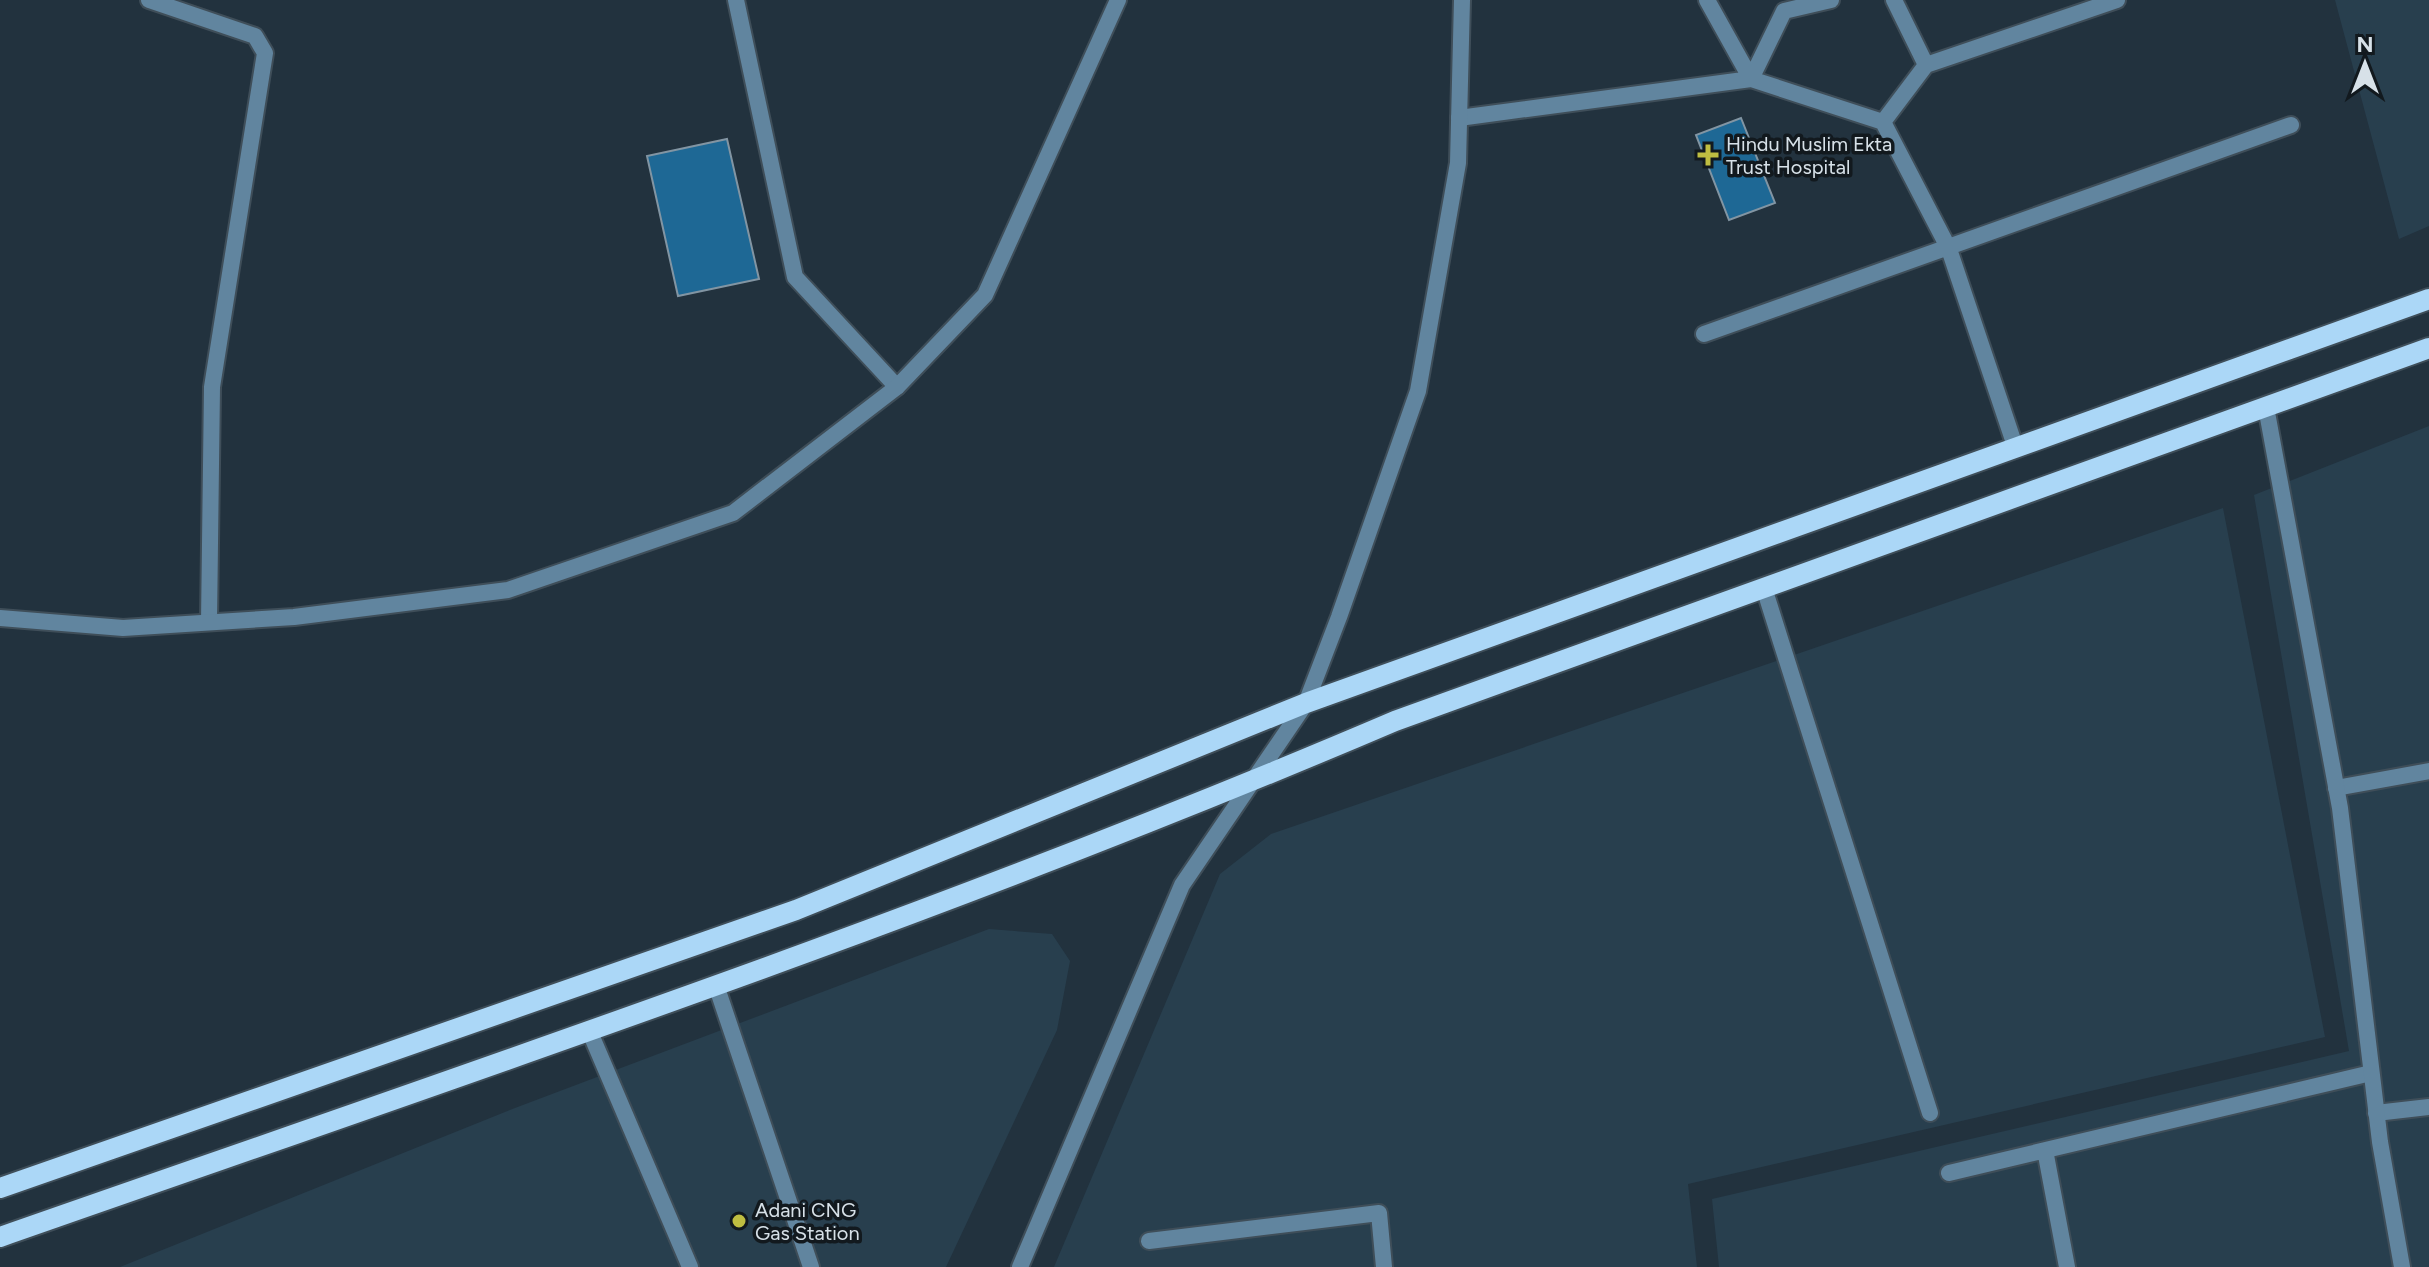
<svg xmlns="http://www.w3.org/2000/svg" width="2429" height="1267" viewBox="0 0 2429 1267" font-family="Figtree,sans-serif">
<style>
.built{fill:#283f4e}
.building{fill:#1e6895;stroke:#8295a3;stroke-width:2}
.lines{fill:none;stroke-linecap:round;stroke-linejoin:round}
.service-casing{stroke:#3f4e59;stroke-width:20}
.minor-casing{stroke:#3f4e59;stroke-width:20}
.tertiary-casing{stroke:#3f4e59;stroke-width:20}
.primary-casing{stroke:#3f4e59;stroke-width:24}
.service{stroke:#61859f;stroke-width:16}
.minor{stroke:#61859f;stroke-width:16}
.tertiary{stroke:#61859f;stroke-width:16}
.primary{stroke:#abd7f7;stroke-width:20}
.poi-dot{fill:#bfbe41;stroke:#12191e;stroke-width:3}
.labels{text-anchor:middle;stroke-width:7;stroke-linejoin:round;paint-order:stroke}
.poi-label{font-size:20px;fill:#d7e1e8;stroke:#12191e;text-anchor:start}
</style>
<rect width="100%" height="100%" fill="#22323e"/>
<path class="built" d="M2335,0H2429V226L2399,239Z
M2429,426V1267H1719L1712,1199L2349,1051L2254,495Z
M2223,508L2325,1037L1688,1184L1697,1267H1054L1220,874L1271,834Z
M989,929L1052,934L1070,961L1057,1030L946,1267H120L515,1108Z"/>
<path class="building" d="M1741,118L1775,203L1729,220L1696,135Z
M727,139L759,279L678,296L647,156Z"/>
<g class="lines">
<g class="service-casing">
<path id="service" d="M2336,788L2429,771
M716,985L811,1267
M589,1030L690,1267
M2376,1113L2429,1107
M2045,1150L2067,1267
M1949,1173L2371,1073"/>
</g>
<g class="minor-casing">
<path id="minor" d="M149,0L255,36L265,53L212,387L209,622
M736,0L795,277L897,387
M1707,0L1751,79
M1894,0L1926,65
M1751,79L1784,11L1831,0
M1459,118L1751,79L1883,122L1949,249L2016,449
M1883,122L1926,65L2117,0
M1704,334L2291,125
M2266,407L2340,808L2380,1142L2402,1267
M1764,588L1930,1113
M1149,1241L1379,1213L1384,1267"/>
</g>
<g class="tertiary-casing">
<path id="tertiary" d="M0,618L123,628L294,617L508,590L733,513L897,387L985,295L1118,0
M1020,1267L1182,885L1306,703L1339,617L1418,391L1458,163L1462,0"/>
</g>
<g class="primary-casing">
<path id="primary" d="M0,1188L796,910L1306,703L2429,299
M0,1237C468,1073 939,916 1395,721L2429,348"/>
</g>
<use href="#service" class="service"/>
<use href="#minor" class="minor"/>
<use href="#tertiary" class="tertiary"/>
<use href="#primary" class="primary"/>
</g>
<g class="poi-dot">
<path d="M1704 143h8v8h8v8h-8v8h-8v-8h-8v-8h8z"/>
<circle cx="739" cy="1221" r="8"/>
</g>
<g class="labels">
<g class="poi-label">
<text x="1726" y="151">Hindu Muslim Ekta<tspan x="1726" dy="23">Trust Hospital</tspan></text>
<text x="755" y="1217">Adani CNG<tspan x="755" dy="23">Gas Station</tspan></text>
</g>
</g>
<g transform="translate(2365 64)" stroke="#12191e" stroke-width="6" paint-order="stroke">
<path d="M0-6L14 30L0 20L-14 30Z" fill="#d7e1e8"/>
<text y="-12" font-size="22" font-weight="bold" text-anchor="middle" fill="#d7e1e8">N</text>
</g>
</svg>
